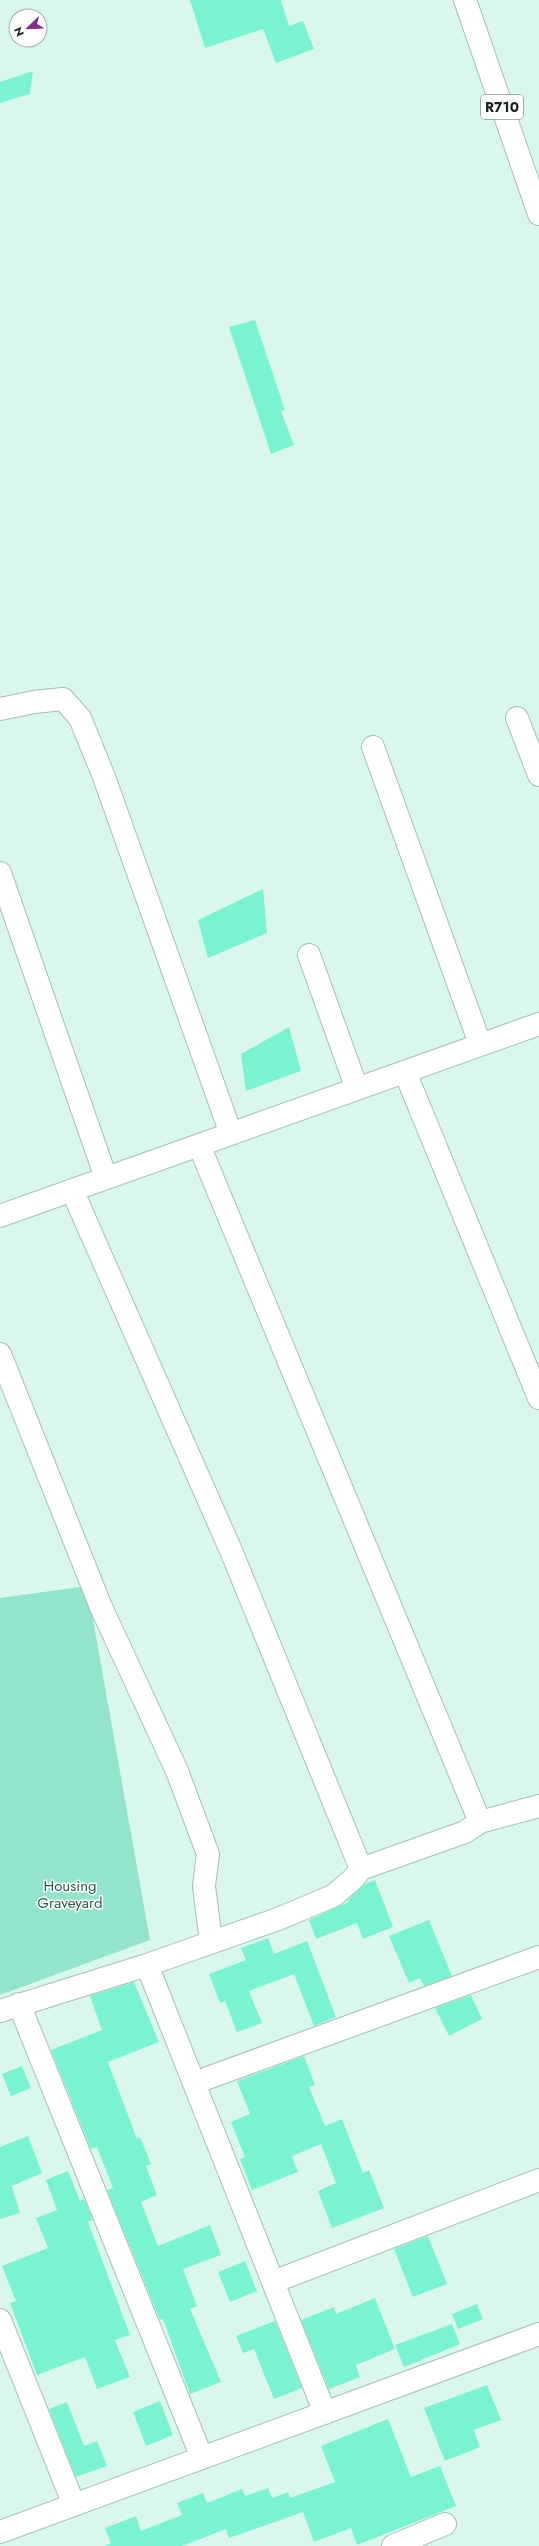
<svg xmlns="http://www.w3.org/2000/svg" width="539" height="2546" viewBox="0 0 539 2546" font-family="Jost,sans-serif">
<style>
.green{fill:#92e5cc}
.building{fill:#7af3d2}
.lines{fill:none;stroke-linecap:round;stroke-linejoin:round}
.minor-casing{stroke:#a4bfb6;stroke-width:24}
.major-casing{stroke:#a4bfb6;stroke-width:24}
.minor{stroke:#fff;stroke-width:22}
.major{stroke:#fff;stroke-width:22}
.labels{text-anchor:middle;stroke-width:3;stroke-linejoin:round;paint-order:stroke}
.shield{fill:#fff;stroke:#5f6664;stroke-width:1}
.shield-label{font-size:14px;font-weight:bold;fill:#1a2522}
.park-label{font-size:15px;fill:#295c4e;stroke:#fff}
</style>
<rect width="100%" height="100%" fill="#daf7ed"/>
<path class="green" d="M87,1586L150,1940L0,1995V1598Z"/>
<path class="building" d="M190,0H281L289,26L303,21L314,49L276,63L263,29L205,48Z
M33,71L30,94L0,103V82Z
M255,320L285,410L281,411L294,445L271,454L229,327Z
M263,889L267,933L208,958L198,920Z
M289,1027L301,1071L246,1091L241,1054Z
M375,1880L393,1927L363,1939L357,1923L316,1939L309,1920L349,1902L348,1900L365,1884Z
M429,1920L452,1976L424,1986L420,1978L409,1983L389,1936Z
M268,1938L274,1954L307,1941L336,2017L314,2026L294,1974L249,1991L262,2023L237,2032L225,2001L220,2003L209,1974L246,1960L241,1948Z
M134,1982L159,2042L108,2062L137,2139L140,2137L151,2164L146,2166L157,2195L141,2202L158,2246L210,2225L221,2255L183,2269L197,2306L190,2309L221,2382L190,2394L163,2319L160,2320L107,2190L113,2188L97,2147L91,2149L51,2050L102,2030L90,1996Z
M471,1995L482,2019L449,2036L435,2008Z
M304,2056L315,2085L309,2087L325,2126L342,2119L363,2173L369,2170L384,2208L332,2228L318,2191L336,2183L321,2144L292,2156L298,2172L252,2190L240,2159L245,2157L231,2122L250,2114L237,2081Z
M22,2066L31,2088L11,2096L2,2074Z
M28,2136L42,2173L12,2186L20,2213L0,2219V2147Z
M68,2171L80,2201L84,2199L93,2220L88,2222L130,2335L115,2340L130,2377L97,2389L85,2357L37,2375L10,2303L16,2301L2,2266L48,2248L36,2218L57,2210L46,2180Z
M428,2236L447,2284L413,2297L394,2249Z
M245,2261L257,2291L230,2302L218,2272Z
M375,2298L395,2349L356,2365L360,2377L329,2389L301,2320L334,2307L336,2314Z
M477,2304L483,2319L458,2329L452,2314Z
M275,2321L302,2388L274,2399L254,2349L243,2353L236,2336Z
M452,2324L460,2344L404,2367L395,2345Z
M487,2385L501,2420L474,2430L480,2447L445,2461L424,2408Z
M160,2401L173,2435L146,2446L133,2412Z
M67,2402L84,2446L97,2441L107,2466L76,2477L49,2409Z
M388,2419L411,2477L440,2466L456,2506L357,2545L351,2528L314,2542L303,2512L229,2538L226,2529L182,2546H105L111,2543L105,2528L136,2516L141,2531L182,2515L177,2503L203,2493L207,2503L242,2489L245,2496L268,2488L272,2498L288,2492L290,2498L335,2482L321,2446Z"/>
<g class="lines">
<g class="minor-casing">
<path id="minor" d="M0,709L34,702L63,699L80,718L104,777L231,1134
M517,718L539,775
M373,747L480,1044
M0,873L106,1178
M309,955L357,1089
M405,1072L539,1398
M199,1145L480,1822
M72,1190L232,1553L361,1869
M0,1216L539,1024
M0,1354L101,1607L177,1771L208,1854L204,1886L211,1942
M147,1965L325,2413
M19,2004L202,2458
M0,2011L147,1965L278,1919L333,1896L352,1880L361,1869L465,1832L480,1822L539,1806
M194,2083L539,1957
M273,2282L539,2180
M0,2320L74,2505
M0,2532L539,2334
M393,2546L445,2524"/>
</g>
<g class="major-casing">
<path id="major" d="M465,0L539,214"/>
</g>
<use href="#minor" class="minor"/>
<use href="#major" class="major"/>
</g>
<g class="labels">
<rect class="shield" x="481" y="95" width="42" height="24" rx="3"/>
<g class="shield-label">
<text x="502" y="112">R710</text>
</g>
<g class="park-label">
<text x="70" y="1891">Housing<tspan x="70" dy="17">Graveyard</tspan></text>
</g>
</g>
<g transform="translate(28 28) rotate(247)"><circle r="19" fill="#ffffff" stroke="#a3a8a7"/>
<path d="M0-3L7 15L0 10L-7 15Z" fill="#8a2b95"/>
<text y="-6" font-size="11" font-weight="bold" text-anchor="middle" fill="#1a2522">N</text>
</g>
</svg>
